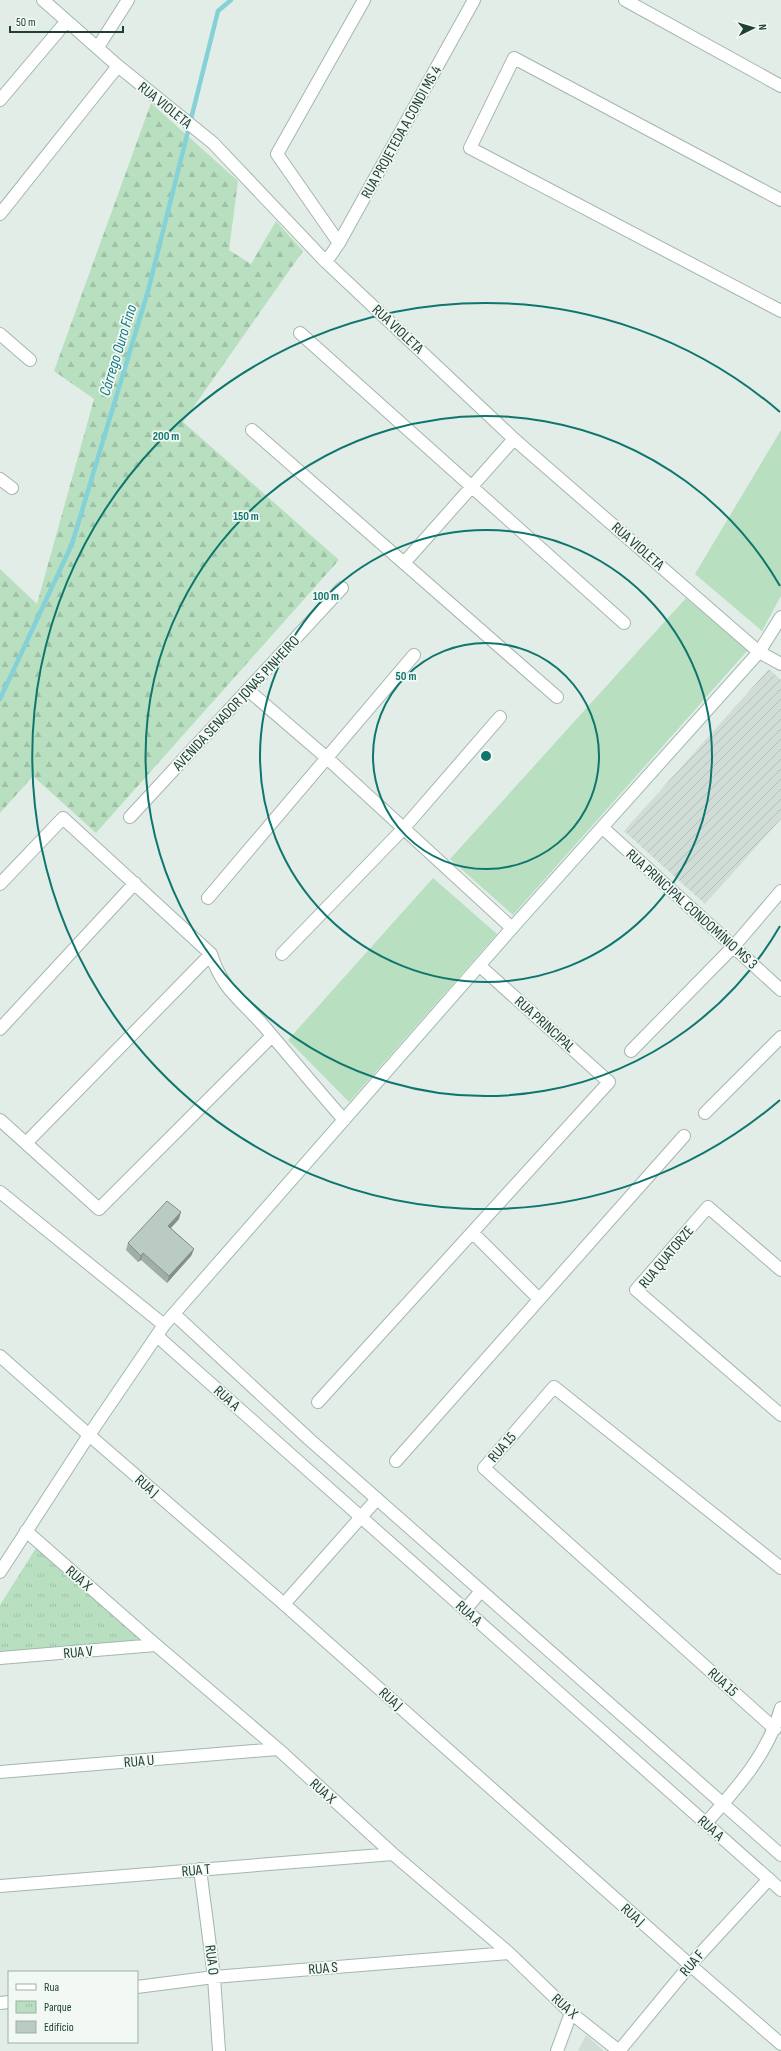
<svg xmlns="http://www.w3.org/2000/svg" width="781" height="2051" viewBox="0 0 781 2051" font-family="'Sofia Sans Condensed',sans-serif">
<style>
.built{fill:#d0ddd6}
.industrial{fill:url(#industrial-furrows)}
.grass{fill:#b8e0c0}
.forest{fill:url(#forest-firs)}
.park{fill:url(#park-tufts)}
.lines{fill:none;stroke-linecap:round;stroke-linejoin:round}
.stream{stroke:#84d1d7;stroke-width:4.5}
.minor-casing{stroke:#a4b6ae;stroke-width:14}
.tertiary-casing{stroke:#a4b6ae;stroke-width:14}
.secondary-casing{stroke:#9fbaae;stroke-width:14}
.minor{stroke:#fff;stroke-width:12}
.tertiary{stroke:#fff;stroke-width:12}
.secondary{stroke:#fff;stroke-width:12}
.wall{fill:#9fafa8}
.shaded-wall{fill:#828e88}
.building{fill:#b9cbc3;stroke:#828e88}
.ring{fill:none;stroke:#0f766e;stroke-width:2}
.labels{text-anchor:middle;stroke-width:3.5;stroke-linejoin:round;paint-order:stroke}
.street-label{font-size:15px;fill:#204035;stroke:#f2f9f5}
.water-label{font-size:16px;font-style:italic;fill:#147882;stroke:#f2f9f5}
.centre{fill:#0f766e;stroke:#f2f9f5;stroke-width:2}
.ring-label{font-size:12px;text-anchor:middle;font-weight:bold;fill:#0f766e;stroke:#f2f9f5;stroke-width:3.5;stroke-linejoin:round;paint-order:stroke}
</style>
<defs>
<pattern id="industrial-furrows" width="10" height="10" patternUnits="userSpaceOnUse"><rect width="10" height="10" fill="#d0ddd6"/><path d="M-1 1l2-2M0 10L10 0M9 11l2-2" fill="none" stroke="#b2bfb8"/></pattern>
<pattern id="forest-firs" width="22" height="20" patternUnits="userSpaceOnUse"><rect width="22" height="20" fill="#b8e0c0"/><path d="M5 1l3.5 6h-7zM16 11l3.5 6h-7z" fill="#9ec1a6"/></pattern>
<pattern id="park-tufts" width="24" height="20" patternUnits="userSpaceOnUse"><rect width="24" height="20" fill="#b8e0c0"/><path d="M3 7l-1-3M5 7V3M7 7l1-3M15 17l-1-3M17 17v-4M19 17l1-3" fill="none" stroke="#9ec1a6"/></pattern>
</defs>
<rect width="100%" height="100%" fill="#e2ede7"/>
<path class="built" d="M586,2035L604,2051H578Z"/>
<path class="industrial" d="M769,669L781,680V819L705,904L624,831Z"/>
<path class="grass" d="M781,430V596L762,631L695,574Z
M686,598L748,650L513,915L450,859Z
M433,878L497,934L349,1102L288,1040Z"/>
<path class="forest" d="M151,103L238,181L229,250L251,264L276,221L303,251L183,422L339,560L96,833L33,776L0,813V569L37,604L94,399L54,371Z"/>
<path class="park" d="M36,1548L144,1641L0,1653V1605Z"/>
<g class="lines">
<path class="stream" d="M0,699L72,544L148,291L218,11L231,0"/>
<g class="minor-casing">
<path id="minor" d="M43,0L118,66L213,143L326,262L514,439L759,652L781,664
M625,0L781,86
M98,47L128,0
M0,100L66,22
M781,200L514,58L470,148L781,311
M0,214L118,66
M339,243L277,154L364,0
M326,262L339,243L474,0
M300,333L624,623
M0,334L30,360
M252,430L557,697
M0,479L12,488
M404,563L514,439
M248,690L327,758L512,928
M130,817L342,588
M603,828L781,990
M0,884L63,818L211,954C222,989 240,999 263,1025C290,1057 317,1089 344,1120
M208,898L414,655
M282,954L403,829L500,717
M0,1029L135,883
M631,1051L734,946L781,891
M705,1113L781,1037
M0,1120L99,1209L272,1036
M26,1143L211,954
M0,1192L164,1325
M473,1233L539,1299
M781,1270L708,1207L636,1290L781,1415
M318,1402L609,1082L480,966
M396,1461L684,1136
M26,1531L156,1645L278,1749L393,1854L509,1953L571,2013L619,2051
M284,1604L377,1499
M465,1610L481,1591
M0,1658L156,1645
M775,1729L484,1468L554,1387L781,1568
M0,1772L278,1749
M706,1823C737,1788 768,1754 781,1708
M200,1869L214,1977L219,2051
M0,1886L393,1854
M137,1987L214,1977L509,1953
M0,2003L9,2002
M557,2051L571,2013
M619,2051L690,1965L769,1879"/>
</g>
<g class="tertiary-casing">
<path id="tertiary" d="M174,1314L309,1439L781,1855
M157,1336L781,1890
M0,1572L89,1435L284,1604L690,1965L781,2044"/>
</g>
<g class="secondary-casing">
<path id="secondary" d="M0,1356L89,1435L164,1325L512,928L759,652L781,617"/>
</g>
<use href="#minor" class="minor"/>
<use href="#tertiary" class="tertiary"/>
<use href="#secondary" class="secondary"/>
</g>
<path class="wall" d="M179,1219L171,1228L194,1249L191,1256L167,1283L141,1260L138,1262L126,1250L128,1243Z"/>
<path class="shaded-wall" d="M181,1212L179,1219L166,1233L168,1226Z
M194,1249L191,1256L167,1283L169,1276Z
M143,1253L141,1260L138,1262L141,1256Z"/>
<path class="building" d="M167,1201L181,1212L168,1226L194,1249L169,1276L143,1253L141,1256L128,1243Z"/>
<g class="ring">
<circle cx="486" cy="756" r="113"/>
<circle cx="486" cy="756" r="226"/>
<path d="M780 926A340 340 0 1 1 780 586"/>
<path d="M780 1100A453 453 0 1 1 780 412"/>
</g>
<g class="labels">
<g class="street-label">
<text transform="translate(165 105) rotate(39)" y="5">RUA VIOLETA</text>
<text transform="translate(401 132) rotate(-61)" y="5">RUA PROJETEDA A CONDI MS 4</text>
<text transform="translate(398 329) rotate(43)" y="5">RUA VIOLETA</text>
<text transform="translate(638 546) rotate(41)" y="5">RUA VIOLETA</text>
<text transform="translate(236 703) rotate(-47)" y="5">AVENIDA SENADOR JONAS PINHEIRO</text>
<text transform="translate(692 909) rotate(42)" y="5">RUA PRINCIPAL CONDOMÍNIO MS 3</text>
<text transform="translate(545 1024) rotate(42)" y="5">RUA PRINCIPAL</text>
<text transform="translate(666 1257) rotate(-50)" y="5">RUA QUATORZE</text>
<text transform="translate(227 1398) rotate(42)" y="5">RUA A</text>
<text transform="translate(502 1447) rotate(-49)" y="5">RUA 15</text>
<text transform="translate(147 1486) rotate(41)" y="5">RUA J</text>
<text transform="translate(79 1578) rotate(41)" y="5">RUA X</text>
<text transform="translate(469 1613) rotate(42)" y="5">RUA A</text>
<text transform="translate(78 1652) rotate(-5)" y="5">RUA V</text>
<text transform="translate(723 1682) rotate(42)" y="5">RUA 15</text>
<text transform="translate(391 1699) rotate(42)" y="5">RUA J</text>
<text transform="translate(139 1761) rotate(-5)" y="5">RUA U</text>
<text transform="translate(323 1791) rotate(42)" y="5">RUA X</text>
<text transform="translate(711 1828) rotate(42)" y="5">RUA A</text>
<text transform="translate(196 1870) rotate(-5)" y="5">RUA T</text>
<text transform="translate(633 1915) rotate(42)" y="5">RUA J</text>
<text transform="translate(212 1960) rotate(83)" y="5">RUA O</text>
<text transform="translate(692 1963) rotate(-49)" y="5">RUA F</text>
<text transform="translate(323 1968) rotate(-5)" y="5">RUA S</text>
<text transform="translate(565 2006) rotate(42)" y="5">RUA X</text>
</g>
<g class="water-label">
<text transform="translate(117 350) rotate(-73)" y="6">Córrego Ouro Fino</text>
</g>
</g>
<circle cx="486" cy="756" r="6" class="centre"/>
<g class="ring-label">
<text x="166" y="440">200 m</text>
<text x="246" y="520">150 m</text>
<text x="326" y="600">100 m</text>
<text x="406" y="680">50 m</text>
</g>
<rect x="8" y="1971" width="130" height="72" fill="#f2f9f5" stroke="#9eafa8"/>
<rect x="16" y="1984" width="20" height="6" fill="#ffffff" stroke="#9eafa8"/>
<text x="44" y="1991" font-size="12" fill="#204035">Rua</text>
<rect x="16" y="2001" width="20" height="12" fill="url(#park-tufts)" stroke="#9eafa8"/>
<text x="44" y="2011" font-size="12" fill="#204035">Parque</text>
<rect x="16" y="2021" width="20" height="12" fill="#b9cbc3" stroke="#9eafa8"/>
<text x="44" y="2031" font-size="12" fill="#204035">Edifício</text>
<g transform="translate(753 28) rotate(85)" stroke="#f2f9f5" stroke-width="3" paint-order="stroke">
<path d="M0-3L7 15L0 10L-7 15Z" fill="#204035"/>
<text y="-6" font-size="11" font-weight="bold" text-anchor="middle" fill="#204035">N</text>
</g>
<path d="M10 26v6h113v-6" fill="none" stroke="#204035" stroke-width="2"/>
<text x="16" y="26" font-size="12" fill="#204035" stroke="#f2f9f5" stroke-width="3" paint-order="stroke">50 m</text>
</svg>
